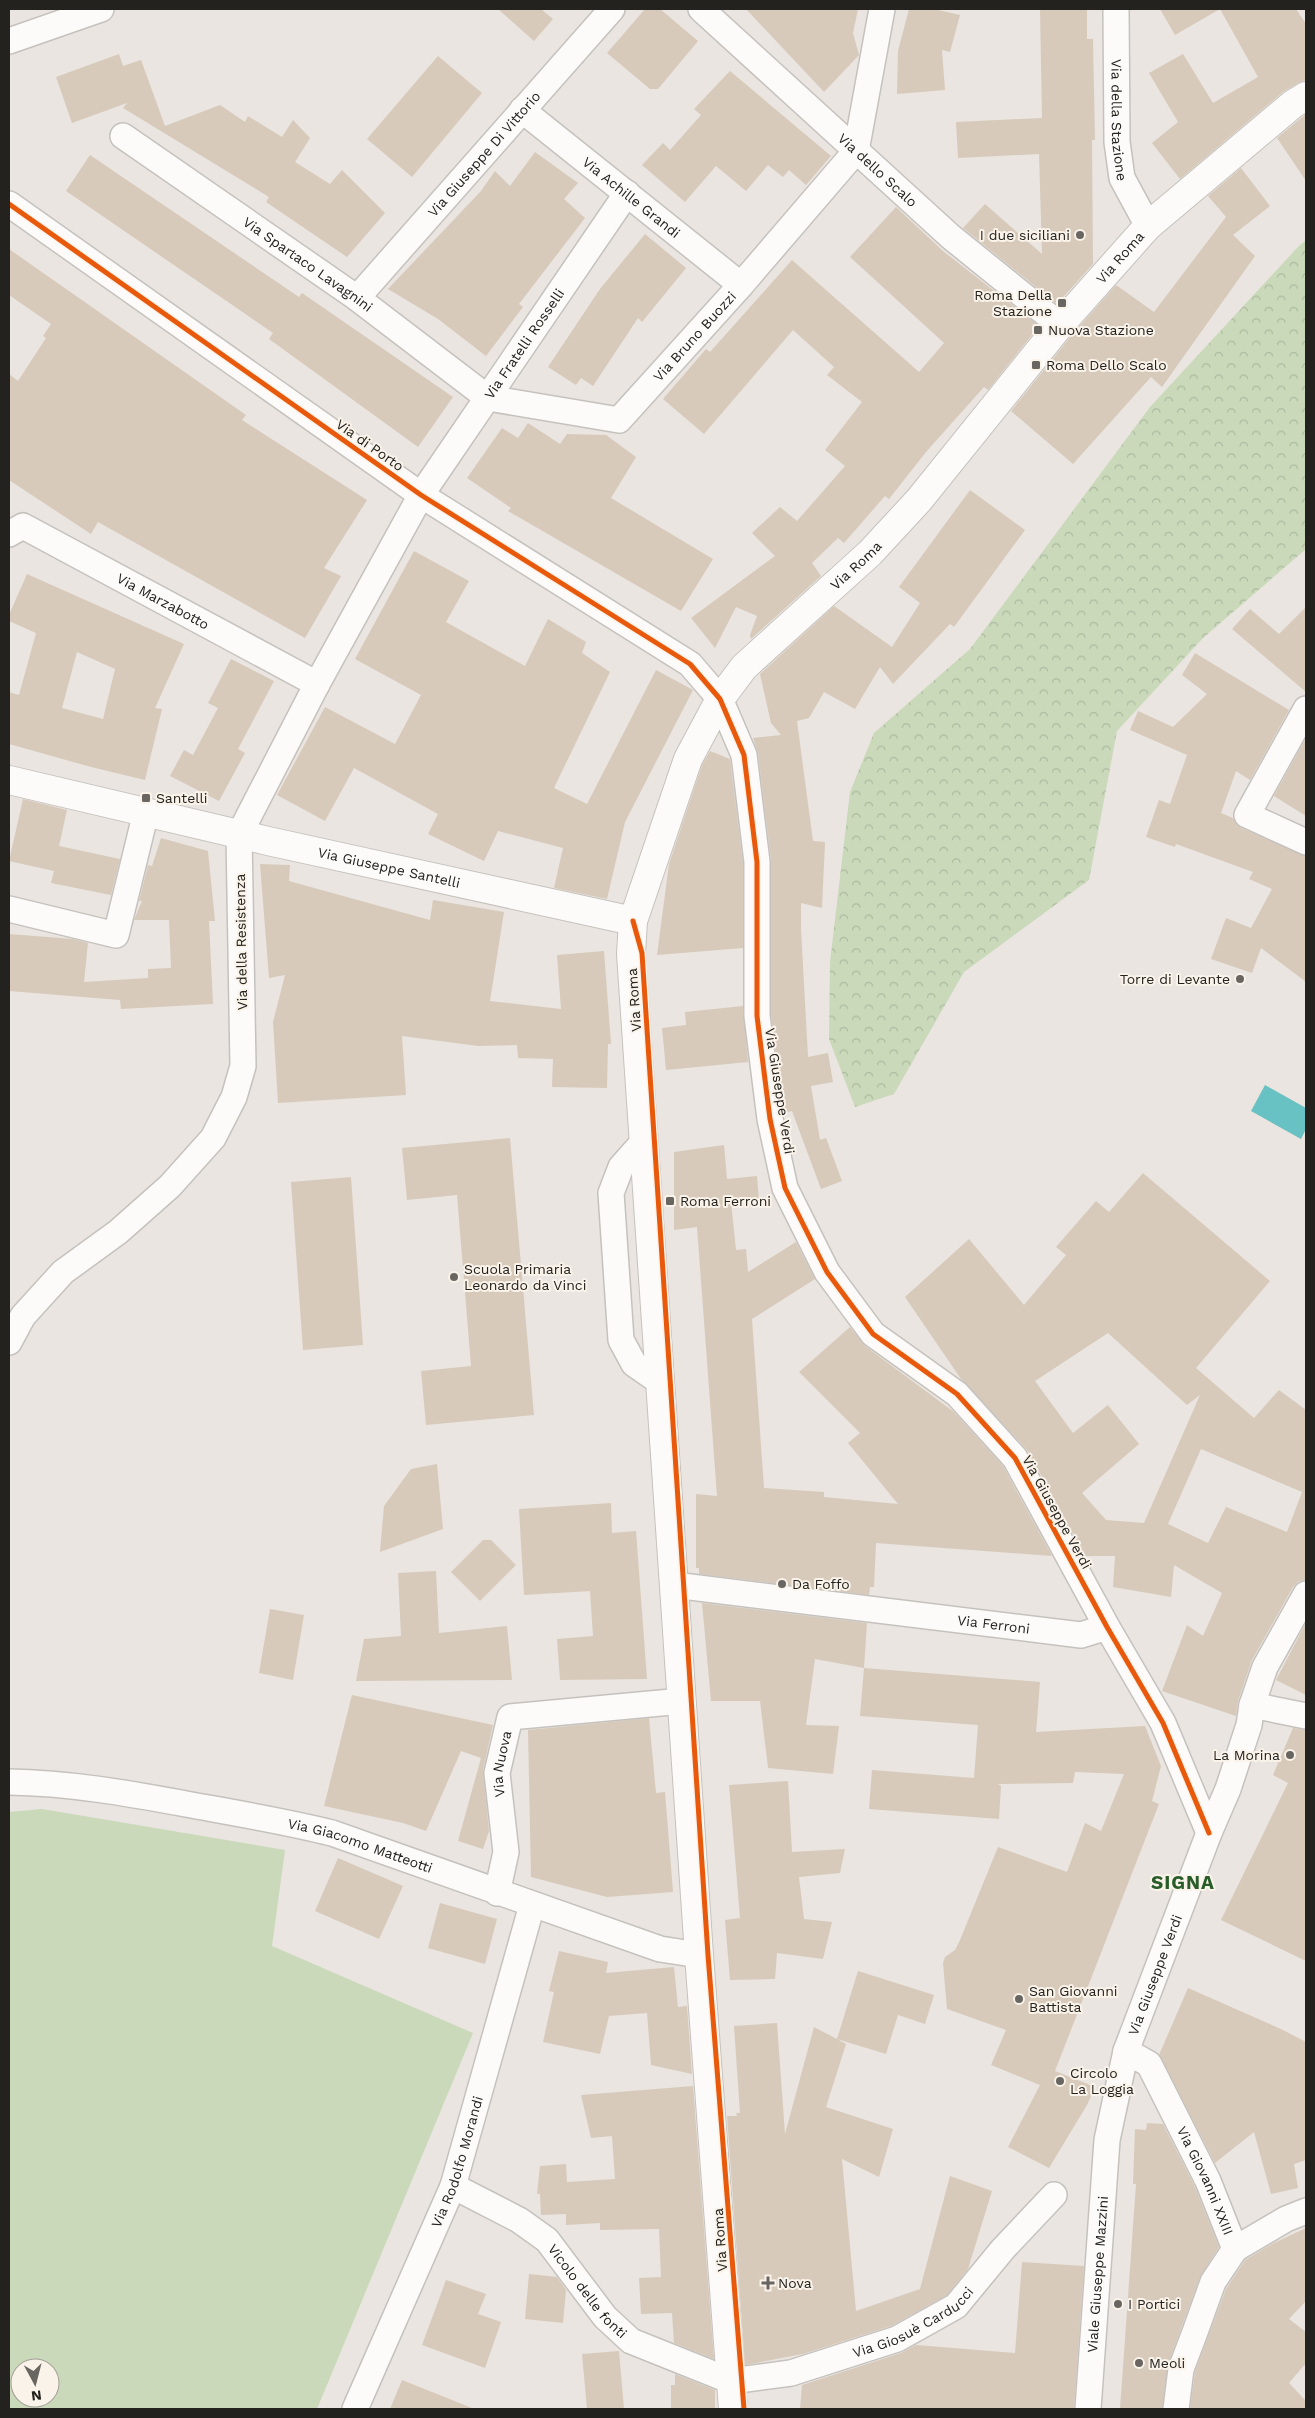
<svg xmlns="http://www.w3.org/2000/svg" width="1315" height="2418" viewBox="0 0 1315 2418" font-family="'Work Sans',sans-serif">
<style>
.grass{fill:#c9d9ba;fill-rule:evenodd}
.forest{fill:url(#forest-crowns)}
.water{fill:#68c1c2}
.building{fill:#d7caba;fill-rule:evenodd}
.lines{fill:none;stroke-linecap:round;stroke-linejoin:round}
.street-casing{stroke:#c5c2be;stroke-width:28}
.secondary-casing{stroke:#c5c2be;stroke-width:30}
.street{stroke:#fcfbfa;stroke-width:25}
.secondary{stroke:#fcfbfa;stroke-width:28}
.cycleway-casing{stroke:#faf3ea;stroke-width:8}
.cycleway{stroke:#e8590c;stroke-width:5}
.poi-dot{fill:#696662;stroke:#faf3ea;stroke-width:2}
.labels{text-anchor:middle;stroke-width:4;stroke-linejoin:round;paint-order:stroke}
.street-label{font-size:14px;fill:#24221e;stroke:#faf3ea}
.poi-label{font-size:14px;fill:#24221e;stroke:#faf3ea;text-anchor:start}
.district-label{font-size:19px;font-weight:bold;letter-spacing:1px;fill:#285c28;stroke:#faf3ea}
</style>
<defs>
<pattern id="forest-crowns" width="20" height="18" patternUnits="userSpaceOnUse" patternTransform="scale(1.25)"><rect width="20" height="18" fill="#c9d9ba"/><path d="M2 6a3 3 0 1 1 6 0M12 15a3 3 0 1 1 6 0" fill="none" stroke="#acba9f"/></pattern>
</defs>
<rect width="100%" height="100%" fill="#eae5e0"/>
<path class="grass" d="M42,1809L285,1850L272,1946L473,2033L317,2409H9V1812ZM20,2368H50V2398H20Z"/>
<path class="forest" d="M1306,240V549L1203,638L1117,731L1089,880L964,972L894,1094L855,1107L829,1039L830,962L850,792L874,733L970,649L1150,407L1297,248Z"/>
<path class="water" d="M1265,1085L1306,1108V1129L1301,1139L1251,1111Z"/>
<path class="building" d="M498,9H541L553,19L534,41Z
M645,9H660L698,41L658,89H650L607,53Z
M746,9H858L853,33L859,55L824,92Z
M909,9H934L960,15L950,52L942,50L945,90L897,94L898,51Z
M1040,9H1087V39H1093L1095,140H1092L1093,264L1057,304L963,228L985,204L1042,254L1039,154L958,158L956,122L1042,118Z
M1160,9H1220L1175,35Z
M1220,9H1296L1306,24V80L1298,83L1283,92L1180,179L1152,143L1178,122L1149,73L1183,54L1213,103L1258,77Z
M119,54L123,66L141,60L165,126L220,105L245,122L248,116L282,137L293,120L310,138L295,162L330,184L342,170L385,213L347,257L266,202L269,197L123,108L127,103L72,123L56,77Z
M438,56L482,93L412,177L367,139Z
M730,71L831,156L806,185L789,170L783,177L768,165L746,191L716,166L685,202L642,165L663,143L670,150L701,115L694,109Z
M1306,114V181L1277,138Z
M535,152L578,183L564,199L585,218L519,304L523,307L486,356L438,319L388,289L481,191L495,171L510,186Z
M90,155L299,297L302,293L453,397L418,447L269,339L273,333L66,191Z
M1241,168L1270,206L1233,235L1255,256L1162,387L1151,377L1073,464L1011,411L1072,335L1116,285L1154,312L1226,217L1208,196Z
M896,207L943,251L1039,326L988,390L984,387L926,452L889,499L885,496L844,543L838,538L812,563L821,576L751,639L750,635L757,616L736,607L715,648L691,618L775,556L752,533L780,507L797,521L845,466L825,450L862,402L827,375L834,367L793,330L704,434L663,399L706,349L710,352L792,260L919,372L944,343L850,257Z
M645,234L686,268L642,322L638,318L593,386L581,378L576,385L548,367L600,289Z
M9,249L246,415L242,420L367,500L324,568L341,576L305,638L98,522L91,534L9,480V374L18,381L46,338L43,336L51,324L9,295Z
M528,423L560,444L567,434L606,435L636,457L611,498L713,559L681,611L508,511L511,508L467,478L502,428L518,438Z
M970,490L1025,530L954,627L950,624L893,684L880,667L855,709L824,692L809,718L797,721L813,841L825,842L822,908L801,903V929L808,1057L828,1053L833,1082L811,1086L820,1140L826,1138L842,1181L821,1189L792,1111L784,1113L771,1015V860L758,753L753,738L781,735L771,723L760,674L834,606L892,647L920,603L899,587Z
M414,551L469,581L446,622L525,666L548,619L586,642L582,653L610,672L554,788L587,804L656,670L693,690L625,822L607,899L554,888L563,848L498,831L484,861L428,834L438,814L354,768L325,821L277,795L325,707L395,744L421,695L355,659Z
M27,574L184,644L155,708L162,709L145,780L91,767L9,744V692L19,695L36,633L9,621V615ZM77,652L115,669L103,719L62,708Z
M1306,607V692L1232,629L1250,609L1279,634Z
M1195,653L1289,710L1250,780L1236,771L1221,813L1233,818L1241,828L1306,856V982L1261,948L1252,973L1211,959L1226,918L1251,928L1272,889L1249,879L1253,872L1176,844L1175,847L1146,837L1159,800L1170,804L1187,755L1130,730L1138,711L1173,727L1207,694L1182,675Z
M231,659L274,681L238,749L245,753L219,801L170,776L184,750L193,755L218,708L208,703Z
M1306,738V816L1274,796Z
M710,751L730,759L743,863V948L657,955L669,864L702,765Z
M23,799L67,810L59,846L120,859L111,895L51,883L54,871L9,861Z
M161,838L208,851L215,921H209L213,1004L121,1009L120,1000L9,991V934L73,939L88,943L84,982L148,978V969L171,968L169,920H134L142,901H139L148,865L152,866Z
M260,864L290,865L289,881L430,920L433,900L504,912L490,1001L561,1009L557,955L604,951L611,1044H608L607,1088L552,1087L553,1059L518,1058L517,1045L478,1046L402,1036L406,1095L278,1103L273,1022L285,975L269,978Z
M743,1006L748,1062L666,1070L662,1028L686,1025L685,1012Z
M510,1138L534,1415L426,1425L421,1371L471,1366L457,1195L407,1200L402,1148Z
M724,1145L727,1179L757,1176L759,1201L731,1202L736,1250L746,1249L748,1272L796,1242L815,1279L752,1319L764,1488L824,1492V1497L898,1504L848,1443L860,1433L799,1372L850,1327L865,1346L954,1412L1003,1466L1052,1556L876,1543L874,1587H870L869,1595L699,1574V1568H696V1494L717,1496L697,1227L674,1230V1152Z
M1143,1173L1270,1281L1196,1368L1254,1418L1279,1390L1306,1410V1580L1299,1581L1293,1587L1252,1660L1238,1701L1236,1716L1162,1691L1187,1625L1203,1636L1222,1593L1174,1565L1171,1597L1113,1587L1115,1556H1085L1028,1451L961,1379L905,1297L969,1239L1024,1305L1066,1255L1056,1247L1096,1201L1109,1212ZM1108,1333L1187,1405L1200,1395L1144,1523L1106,1520L1082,1493L1139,1444L1108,1405L1073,1433L1035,1381ZM1201,1449L1302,1492L1287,1532L1226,1507L1208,1543L1168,1524Z
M351,1177L363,1345L303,1350L291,1182Z
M437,1464L443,1529L380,1552L384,1506L411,1469Z
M611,1503L612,1533L636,1531L647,1679L560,1680L557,1639L593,1636L590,1591L524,1595L519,1509Z
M483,1540H491L516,1565L480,1601L451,1572Z
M436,1571L439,1633L507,1626L512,1680L356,1681L364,1639L401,1636L398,1573Z
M702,1603L867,1623L864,1668L815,1659L806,1725L839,1726L833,1774L768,1768L760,1701H711Z
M270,1609L304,1615L293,1680L259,1673Z
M1306,1623V1695L1276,1680Z
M864,1668L1040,1682L1036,1732L1145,1726L1161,1766L1152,1801L1159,1804L1055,2071L1095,2087L1087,2105L1049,2168L1008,2147L1040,2085L991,2065L1006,2030L947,2009L943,1963L945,1957L955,1950L960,1940L998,1847L1067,1872L1085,1823L1101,1831L1124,1774L1075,1772L1073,1783L998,1784L1001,1786L999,1819L869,1809L872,1770L974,1778L978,1725L860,1716Z
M352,1695L493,1725L483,1770L489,1831L483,1849L458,1841L481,1758L461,1751L426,1831L403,1823L324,1806Z
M649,1718L656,1793L665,1792L673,1892L607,1897L531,1877L528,1730Z
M1293,1728L1306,1730V1961L1221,1920L1288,1783L1273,1775Z
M788,1781L792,1852L845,1849L840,1873L799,1877L804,1919L832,1922L823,1959L777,1953L775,1979L730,1980L725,1920L740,1918L729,1785Z
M338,1858L403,1886L379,1939L315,1911Z
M440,1903L497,1919L485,1964L428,1948Z
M559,1951L608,1962L606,1973L674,1967L678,2007L687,2006L692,2074L651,2065L647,2013L609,2016L600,2054L543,2042L554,1992L549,1991Z
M858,1971L934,1995L925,2024L898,2015L886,2054L837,2039L846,2044L826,2107L893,2129L879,2177L842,2159L856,2311L920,2289L950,2176L992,2191L968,2269L947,2295L891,2326L803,2354L745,2365L727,2116H737L736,2113H740L734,2026L777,2023L785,2134L814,2027L837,2039Z
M1188,1988L1281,2029L1306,2042V2160L1294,2164L1298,2188L1271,2194L1254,2132L1215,2163L1159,2055Z
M693,2086L714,2359L674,2343L672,2313L641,2314L639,2278L661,2277L659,2229L600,2230V2223L566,2225V2214L541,2215L540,2194H537L540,2166L566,2164L567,2182L615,2179L612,2136L591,2138L581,2095Z
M1147,2123L1163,2124L1195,2187L1219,2247L1200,2277L1168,2364L1162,2409H1120L1136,2184H1133L1135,2129L1146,2130Z
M1306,2228V2301L1289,2319L1306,2332V2363L1289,2383L1306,2401V2409H1190L1195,2372L1226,2289L1245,2260L1272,2244Z
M1022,2262L1084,2266L1074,2409H800L802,2385L901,2353L916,2345L1015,2353Z
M529,2274L557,2277L566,2290L563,2323L525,2319Z
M446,2280L486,2294L478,2314L501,2322L485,2368L422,2345Z
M619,2351L624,2409H587L582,2354Z
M675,2374L715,2390V2409H671V2385H675Z
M402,2380L472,2408V2409H390Z"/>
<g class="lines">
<g class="street-casing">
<g id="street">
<path id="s1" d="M701,9L951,237L1060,325"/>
<path id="s2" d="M1116,9L1117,142L1122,178L1148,226"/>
<path d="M9,41L101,9"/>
<path id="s3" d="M522,110L741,285"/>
<path id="s4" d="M123,136L357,298L488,398L619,420L741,285L856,151L882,9"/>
<path d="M9,204L421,495L690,664L720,699L744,755L757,862V1016L770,1119L785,1188L827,1272L873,1334L957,1394L1015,1458L1107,1627L1163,1723L1209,1833"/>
<path id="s5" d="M357,298L612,9"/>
<path id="s6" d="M9,534L23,526L317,684"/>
<path d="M1306,709L1247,815L1306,842"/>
<path d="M9,909L116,935L146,812"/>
<path d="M644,1141L621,1167L611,1193L621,1340L634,1364L660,1382"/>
<path id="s7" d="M9,1342L23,1316L63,1272L118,1232L170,1186L213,1138L234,1097L243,1066L239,835L317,684L421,495L627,193"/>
<path id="s8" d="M674,1585L1081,1635L1107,1627"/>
<path d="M1252,1705L1306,1716"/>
<path id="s9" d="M9,1782C69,1783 127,1793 186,1804C235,1813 284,1821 332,1833L660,1949L699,1955"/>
<path id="s10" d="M497,1893L506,1852L497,1773L510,1717L682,1701"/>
<path id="s11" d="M1126,2051L1149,2064L1208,2181L1235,2249L1213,2282L1195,2332L1181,2369L1176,2409"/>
<path id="s12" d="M453,2186L519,2220L547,2240L605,2317L631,2341L731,2381L791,2373L897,2339L956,2306L1003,2249L1054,2195"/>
<path d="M1235,2249L1286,2219L1306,2211"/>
<path id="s13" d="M355,2409L453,2186L532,1905"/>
<path id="s14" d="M1088,2409L1107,2140L1126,2051L1209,1833L1228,1789L1249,1725L1252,1705L1265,1667L1306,1594"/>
</g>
</g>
<g class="secondary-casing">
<g id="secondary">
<path id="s15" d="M9,780L268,841L633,921"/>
<path id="s16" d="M733,2409L699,1955L631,954L633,921L688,759L720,699L744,667L870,553L919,500L1060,325L1148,226L1293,104L1306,96"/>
</g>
</g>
<use href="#street" class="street"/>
<use href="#secondary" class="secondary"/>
<g class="cycleway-casing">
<path id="cycleway" d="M9,204L421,495L690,664L720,699L744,755L757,862V1016L770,1119L785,1188L827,1272L873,1334L957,1394L1015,1458L1107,1627L1163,1723L1209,1833
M633,921L642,953L708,1955L744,2409"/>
</g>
<use href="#cycleway" class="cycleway"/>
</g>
<g class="poi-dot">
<circle cx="1080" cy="235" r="5"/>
<rect x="1057" y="298" width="10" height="10" rx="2.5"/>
<rect x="1033" y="325" width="10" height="10" rx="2.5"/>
<rect x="1031" y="360" width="10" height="10" rx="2.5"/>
<rect x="141" y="793" width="10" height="10" rx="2.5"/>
<circle cx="1240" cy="979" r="5"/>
<rect x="665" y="1196" width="10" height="10" rx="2.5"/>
<circle cx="454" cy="1277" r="5"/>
<circle cx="782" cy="1584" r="5"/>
<circle cx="1290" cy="1755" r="5"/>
<circle cx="1019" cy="1999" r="5"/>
<circle cx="1060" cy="2081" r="5"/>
<path d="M765.5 2275.5h5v5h5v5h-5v5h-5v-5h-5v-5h5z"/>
<circle cx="1118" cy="2304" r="5"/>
<circle cx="1139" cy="2363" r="5"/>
</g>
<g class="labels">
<g class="street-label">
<text dy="5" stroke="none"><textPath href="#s2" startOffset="111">Via della Stazione</textPath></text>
<text dy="5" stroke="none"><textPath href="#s5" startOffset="192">Via Giuseppe Di Vittorio</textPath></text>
<text dy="5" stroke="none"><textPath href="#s1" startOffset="239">Via dello Scalo</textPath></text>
<text dy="5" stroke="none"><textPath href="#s3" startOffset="140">Via Achille Grandi</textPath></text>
<text dy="5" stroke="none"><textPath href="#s16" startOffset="2328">Via Roma</textPath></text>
<text dy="5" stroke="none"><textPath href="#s4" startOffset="225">Via Spartaco Lavagnini</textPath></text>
<text dy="5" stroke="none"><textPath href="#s4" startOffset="695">Via Bruno Buozzi</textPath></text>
<text dy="5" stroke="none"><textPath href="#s7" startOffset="1169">Via Fratelli Rosselli</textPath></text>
<text transform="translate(370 445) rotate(35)" y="5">Via di Porto</text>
<text dy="5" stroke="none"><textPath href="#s16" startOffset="1922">Via Roma</textPath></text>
<text dy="5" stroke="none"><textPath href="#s6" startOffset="175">Via Marzabotto</textPath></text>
<text dy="5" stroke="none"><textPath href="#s15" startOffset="390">Via Giuseppe Santelli</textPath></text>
<text transform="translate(241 942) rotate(-91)" y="5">Via della Resistenza</text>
<text transform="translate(634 1000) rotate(-94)" y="5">Via Roma</text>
<text transform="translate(780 1091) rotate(81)" y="5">Via Giuseppe Verdi</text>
<text transform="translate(1057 1512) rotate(61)" y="5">Via Giuseppe Verdi</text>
<text dy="5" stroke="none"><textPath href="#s8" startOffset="322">Via Ferroni</textPath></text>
<text dy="5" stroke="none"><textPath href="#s10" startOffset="131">Via Nuova</textPath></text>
<text dy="5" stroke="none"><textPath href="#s9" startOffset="358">Via Giacomo Matteotti</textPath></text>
<text dy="5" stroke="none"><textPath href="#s14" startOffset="442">Via Giuseppe Verdi</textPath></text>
<text dy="5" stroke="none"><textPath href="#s13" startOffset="268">Via Rodolfo Morandi</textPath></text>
<text dy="5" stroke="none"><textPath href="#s11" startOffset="156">Via Giovanni XXIII</textPath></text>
<text transform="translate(720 2240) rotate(-94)" y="5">Via Roma</text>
<text dy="5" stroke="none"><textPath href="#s14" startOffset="135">Viale Giuseppe Mazzini</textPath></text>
<text dy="5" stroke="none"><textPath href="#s12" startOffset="174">Vicolo delle fonti</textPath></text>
<text dy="5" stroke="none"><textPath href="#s12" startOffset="542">Via Giosuè Carducci</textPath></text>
</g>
<g class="poi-label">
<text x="1070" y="240" text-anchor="end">I due siciliani</text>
<text x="1052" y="300" text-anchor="end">Roma Della<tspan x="1052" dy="16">Stazione</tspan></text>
<text x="1048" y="335">Nuova Stazione</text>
<text x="1046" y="370">Roma Dello Scalo</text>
<text x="156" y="803">Santelli</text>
<text x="1230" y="984" text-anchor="end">Torre di Levante</text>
<text x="680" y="1206">Roma Ferroni</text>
<text x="464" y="1274">Scuola Primaria<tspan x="464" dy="16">Leonardo da Vinci</tspan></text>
<text x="792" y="1589">Da Foffo</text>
<text x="1280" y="1760" text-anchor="end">La Morina</text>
<text x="1029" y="1996">San Giovanni<tspan x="1029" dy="16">Battista</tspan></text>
<text x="1070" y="2078">Circolo<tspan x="1070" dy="16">La Loggia</tspan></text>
<text x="778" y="2288">Nova</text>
<text x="1128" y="2309">I Portici</text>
<text x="1149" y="2368">Meoli</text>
</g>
<g class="district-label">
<text x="1183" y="1889">SIGNA</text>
</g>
</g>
<rect width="1315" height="2418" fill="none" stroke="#24221e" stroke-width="20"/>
<g transform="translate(35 2383) rotate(173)"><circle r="24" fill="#faf3ea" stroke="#a49f98"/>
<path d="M0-4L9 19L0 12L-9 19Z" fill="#696662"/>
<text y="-8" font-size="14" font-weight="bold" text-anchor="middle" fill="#24221e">N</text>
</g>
</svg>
